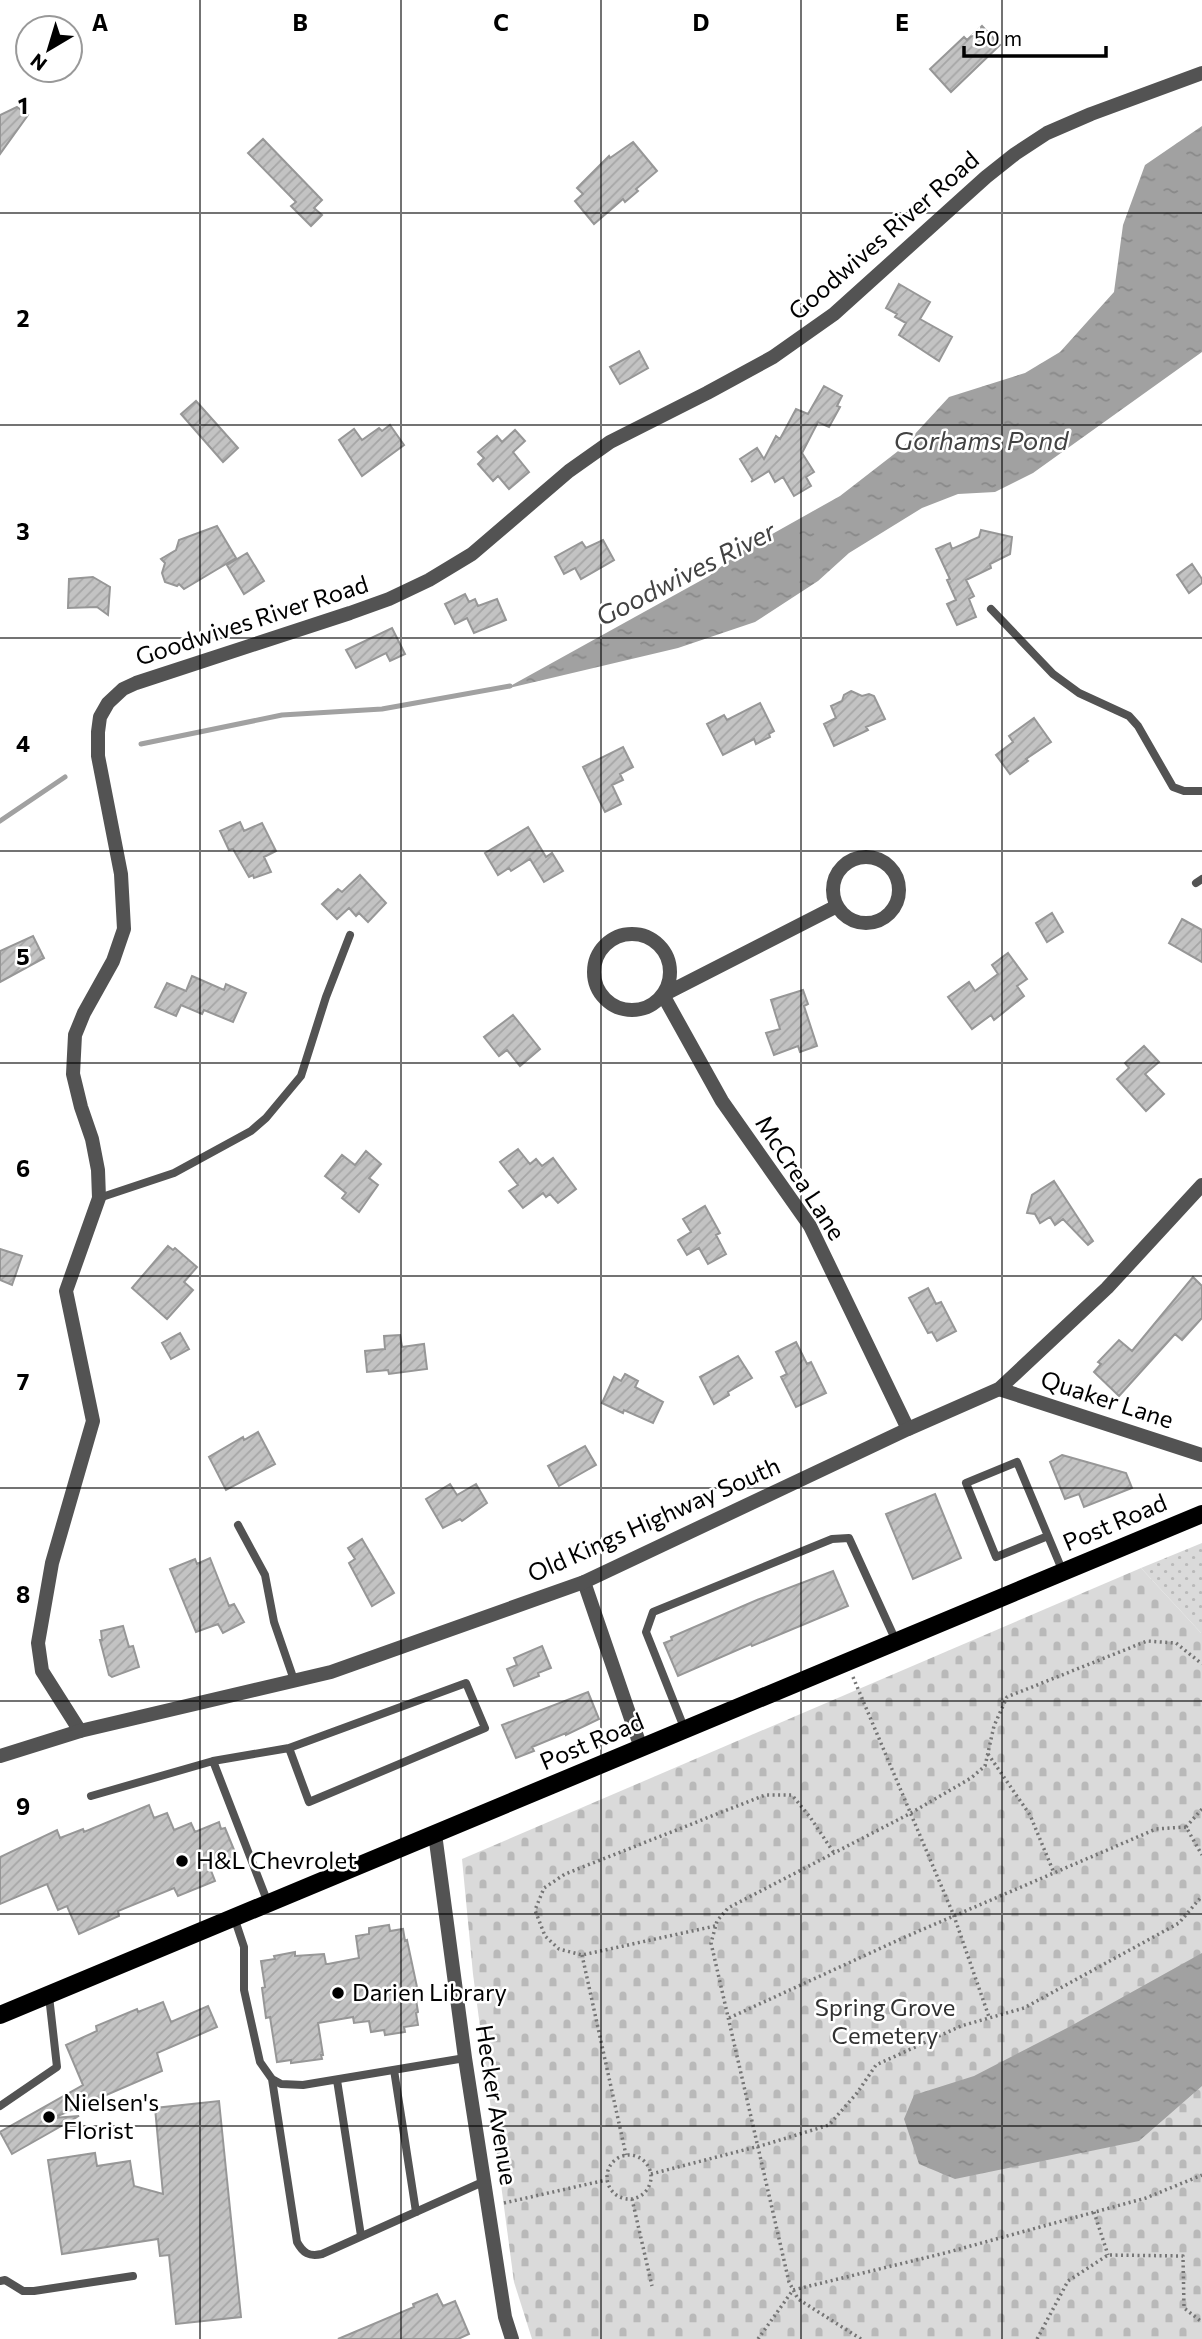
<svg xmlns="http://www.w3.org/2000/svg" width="1202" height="2339" viewBox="0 0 1202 2339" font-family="Commissioner,sans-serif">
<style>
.cemetery{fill:url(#cemetery-stones)}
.park{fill:url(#park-dots)}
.water{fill:url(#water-ripples)}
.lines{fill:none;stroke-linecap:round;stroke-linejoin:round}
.stream{stroke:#a1a1a1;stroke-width:5}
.building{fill:url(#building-hatch);stroke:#979797;stroke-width:2}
.path{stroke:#757575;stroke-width:3.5;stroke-dasharray:2 3.5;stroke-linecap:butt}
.service{stroke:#535353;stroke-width:8}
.minor{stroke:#535353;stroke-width:14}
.tertiary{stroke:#535353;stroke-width:14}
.primary{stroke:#000;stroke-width:18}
.grid{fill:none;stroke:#000;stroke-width:2;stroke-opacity:0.55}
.poi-dot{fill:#000;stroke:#fff;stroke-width:2.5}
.labels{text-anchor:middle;stroke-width:5;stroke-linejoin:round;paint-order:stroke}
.street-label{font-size:24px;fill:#000;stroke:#fff}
.poi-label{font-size:24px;fill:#000;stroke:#fff;text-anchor:start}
.park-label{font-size:24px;fill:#313131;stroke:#fff}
.water-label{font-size:26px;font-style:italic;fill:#424242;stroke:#fff}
.grid-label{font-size:23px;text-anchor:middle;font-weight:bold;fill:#000;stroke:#fff;stroke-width:5;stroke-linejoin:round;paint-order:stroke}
</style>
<defs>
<pattern id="cemetery-stones" width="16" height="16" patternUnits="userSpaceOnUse" patternTransform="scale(1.75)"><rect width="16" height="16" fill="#dadada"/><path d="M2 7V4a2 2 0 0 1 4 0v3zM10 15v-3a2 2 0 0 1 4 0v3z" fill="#b9b9b9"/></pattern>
<pattern id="park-dots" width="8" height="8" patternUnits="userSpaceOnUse" patternTransform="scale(1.75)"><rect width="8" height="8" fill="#dadada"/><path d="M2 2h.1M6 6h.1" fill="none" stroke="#b9b9b9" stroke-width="1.8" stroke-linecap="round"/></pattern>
<pattern id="water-ripples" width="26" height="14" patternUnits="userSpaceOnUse" patternTransform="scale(1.75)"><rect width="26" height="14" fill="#a1a1a1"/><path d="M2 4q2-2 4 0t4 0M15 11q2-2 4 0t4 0" fill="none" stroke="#898989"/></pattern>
<pattern id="building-hatch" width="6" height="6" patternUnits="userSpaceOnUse" patternTransform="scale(1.75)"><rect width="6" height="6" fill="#c3c3c3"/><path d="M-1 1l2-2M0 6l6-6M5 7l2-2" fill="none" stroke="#a6a6a6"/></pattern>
</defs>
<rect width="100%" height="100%" fill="#fff"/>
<path class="cemetery" d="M1141,1568L1202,1634V2339H532L514,2282L473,1974L462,1859Z"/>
<path class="park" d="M1202,1543V1634L1141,1568Z"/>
<path class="water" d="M1202,126V352L1033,473L995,492L958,494L922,508L849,553L818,581L755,622L678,648L505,689L709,576L740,552L840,496L902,448L949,397L1025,373L1060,352L1114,292L1123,225L1145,165Z
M1202,1953V2086L1139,2141L955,2179L919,2164L904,2119L914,2095L974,2076L1069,2027Z"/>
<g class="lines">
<path class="stream" d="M141,744L282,715L382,709L510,686
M0,821L65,777"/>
</g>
<path class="building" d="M982,26L1000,45L951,92L930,69L964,37L967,40Z
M17,107L28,115L0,154V115Z
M263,139L322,200L314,208L322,215L311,226L291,206L296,202L248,153Z
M633,142L657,171L636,189L638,191L625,202L623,199L594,224L575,201L583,194L577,188L609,156L610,158Z
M899,284L930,302L920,319L952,337L939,361L899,335L906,323L895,317L897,314L886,308Z
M639,351L648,368L620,384L610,367Z
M824,386L842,396L837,406L840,407L829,427L818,422L802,453L814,472L806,477L811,486L794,496L783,477L775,482L769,471L751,482L753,480L740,459L757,448L764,459L776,436L780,439L796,409L808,414Z
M196,401L238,448L223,462L181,414Z
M390,425L404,445L362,476L339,440L354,429L362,440L379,428L382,431Z
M515,430L525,441L513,452L529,472L509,489L498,476L493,481L478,464L484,458L478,452L497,436L502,442Z
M217,526L236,558L184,589L179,584L177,586L165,582L162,573L165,563L161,559L176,550L179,540Z
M981,530L1012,537L1010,554L990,564L991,568L966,580L974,596L969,599L976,617L957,625L947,604L956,600L947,580L950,579L936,549L950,543L952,549L979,537Z
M603,540L614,560L581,579L575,568L564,574L555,557L582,542L586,548Z
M247,553L264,581L244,594L227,565Z
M1192,564L1202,579V583L1189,593L1177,575Z
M93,577L110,587L108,615L97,607L68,608L69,579Z
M465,594L469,602L475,599L478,606L497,599L506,620L474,633L467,618L455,624L445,604Z
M392,628L405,654L390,661L386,653L356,668L346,650Z
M851,691L862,696L869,694L874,696L885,719L866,727L868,730L834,746L824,724L836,718L831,706L842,701L844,695Z
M760,703L774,731L769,734L770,737L756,744L754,739L723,755L707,724L724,715L727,720Z
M1034,718L1051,742L1026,759L1028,761L1010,774L996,755L1013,742L1009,736Z
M623,747L633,767L620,774L623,780L612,785L621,804L605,812L583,767Z
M240,822L244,831L262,823L276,851L264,857L271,872L254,878L253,875L249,877L233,849L229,850L220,831Z
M528,827L546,857L552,853L563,871L544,882L530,859L511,871L509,868L498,875L485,853Z
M360,875L386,903L368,922L359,913L356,916L349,908L337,919L322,904L338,889L342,892Z
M1052,913L1063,932L1047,942L1036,923Z
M1182,919L1202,930V962L1169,943Z
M33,936L44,958L0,982V951Z
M1008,953L1027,979L1017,986L1024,996L994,1020L991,1015L972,1029L948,997L969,982L975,991L998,974L992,965Z
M192,976L224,990L226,984L246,993L233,1022L204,1010L202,1014L181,1005L176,1016L155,1007L167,983L186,991Z
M803,990L808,1004L804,1006L817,1046L800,1052L798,1046L774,1055L766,1033L780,1029L771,1000Z
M513,1015L540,1049L520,1066L507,1050L499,1056L484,1037Z
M1144,1046L1159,1062L1145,1074L1164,1094L1146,1111L1117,1079L1129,1068L1125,1063Z
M518,1149L530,1164L536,1159L542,1166L553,1158L576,1189L558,1203L550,1194L546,1197L543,1193L523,1208L509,1191L518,1185L500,1162Z
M366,1151L381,1164L369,1178L378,1185L359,1212L342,1198L346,1193L325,1176L342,1155L355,1165Z
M1054,1181L1093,1241L1088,1245L1063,1219L1055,1225L1050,1217L1040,1223L1035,1214L1027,1213L1032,1195Z
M705,1206L720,1233L716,1235L726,1254L708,1264L699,1248L687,1255L678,1240L691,1232L683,1219Z
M168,1246L173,1250L175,1248L197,1267L184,1282L193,1290L167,1319L132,1288Z
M0,1249L22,1256L12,1285L0,1280Z
M1193,1277L1202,1286V1318L1182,1340L1175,1334L1119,1396L1094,1372L1101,1364L1098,1362L1119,1340L1132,1351Z
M928,1288L936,1304L941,1302L956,1331L937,1341L932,1332L928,1333L909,1298Z
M180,1333L189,1349L171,1359L162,1343Z
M400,1335L402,1347L424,1344L427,1369L389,1374L388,1370L367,1372L365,1351L385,1349L384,1336Z
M796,1342L807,1364L811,1362L826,1393L796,1407L781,1377L787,1374L776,1352Z
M738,1356L752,1378L728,1392L729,1395L714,1404L700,1377Z
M625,1374L638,1381L635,1387L663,1402L653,1423L624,1410L623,1413L602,1403L614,1377L621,1381Z
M258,1432L275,1464L226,1490L209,1457L243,1437L244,1440Z
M585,1446L596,1465L559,1486L548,1466Z
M1062,1455L1126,1473L1132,1488L1084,1507L1079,1494L1065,1499L1050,1462Z
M450,1484L457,1495L476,1484L487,1503L462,1521L460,1519L443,1528L426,1499Z
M935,1494L961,1558L913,1579L886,1514Z
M362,1539L394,1593L372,1606L349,1563L355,1559L348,1548Z
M210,1558L229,1606L234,1604L244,1622L223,1633L218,1624L196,1632L170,1569L195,1559L197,1564Z
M833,1571L848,1606L752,1646L751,1644L678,1676L664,1643L672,1640L671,1637L757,1600Z
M123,1626L129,1647L133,1646L139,1667L112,1677L109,1675L100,1640H102L101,1631Z
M542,1646L551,1668L538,1673L539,1676L514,1686L507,1669L517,1665L514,1658Z
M588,1692L599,1719L566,1735V1733L532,1747L534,1751L516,1758L502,1725Z
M149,1805L154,1818L167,1813L174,1830L191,1823L195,1832L219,1822L221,1829L225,1828L237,1857L210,1868L215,1881L178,1896L174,1888L118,1911L119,1916L79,1934L67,1906L58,1910L47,1884L0,1904V1857L57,1830L60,1838L83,1829L84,1832Z
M389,1925L390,1931L403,1929L405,1941L407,1940L417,1987H414L418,2012L416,2013L418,2025L404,2027L405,2032L385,2035L384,2030L371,2032L369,2021L354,2023L353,2017L318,2023L323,2055H321L322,2059L291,2063V2060L277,2062L270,2017L266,2018L262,1988L265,1987L261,1961L275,1959L274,1956L295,1952V1956L324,1954L326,1964H328L359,1958L356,1936L369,1934V1928Z
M163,2002L171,2022L208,2006L217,2027L157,2053L162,2071L53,2118L79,2116L12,2154L0,2132L83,2085L66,2045L97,2031L96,2026L137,2009L138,2012Z
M219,2101L241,2317L176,2324L169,2255L160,2256L158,2239L62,2254L48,2160L95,2153L97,2166L130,2161L134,2186L163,2194L155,2108Z
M437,2294L443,2306L455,2301L469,2334L458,2339H338L414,2307L413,2304Z"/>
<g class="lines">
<path class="path" d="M853,1677L954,1916L989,2017
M988,1754L1030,1815L1054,1873
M1186,1827L1202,1809
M715,1926L582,1955L559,1949L545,1936L535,1910L544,1888L565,1874L765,1795H792L810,1817L834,1853
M582,1955L626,2155
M729,2018L905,1937L1156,1829L1186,1827L1202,1855
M607 2177a22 22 0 1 1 44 0a22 22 0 1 1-44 0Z
M651,2174L767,2144L829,2125L857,2093L876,2065L961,2026L1024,2008L1179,1923L1202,1896
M632,2199L652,2286
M504,2203L606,2180
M1094,2212L1108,2255
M758,2339L793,2290L945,2253L1146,2198L1202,2175
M861,2339L798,2299L789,2282L711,1943L717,1921L728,1908L911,1813L971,1778L985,1766L994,1726L1007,1697L1147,1641L1176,1643L1202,1664
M1037,2339L1068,2281L1108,2255L1183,2256L1184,2308L1202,2322"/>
<path class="service" d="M991,609L1053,674L1079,693L1129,716L1138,726L1173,787L1184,791H1202
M1196,883L1202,879
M99,1198L174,1173L251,1131L266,1118L301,1076L326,997L350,935
M238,1525L265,1575L274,1622L294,1680
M1048,1536L996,1557L966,1483L1017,1462L1063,1572
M685,1730L646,1632L653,1612L832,1539L849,1538L896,1641
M213,1761L289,1748L466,1683L485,1728L309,1802L289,1748
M91,1796L213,1761L268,1903
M234,1917L244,1947V1990L260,2062L272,2079L281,2084L303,2085L465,2058
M394,2070L416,2212
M272,2079L297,2242C303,2253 309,2257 322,2254L485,2181
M337,2080L361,2236
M0,2106L57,2067L49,1996
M0,2281L5,2280L23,2291H34L133,2276"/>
<path class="minor" d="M833 890a33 33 0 1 1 66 0a33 33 0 1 1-66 0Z
M837,906L663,995L722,1101L810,1226L908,1429
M594 972a38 38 0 1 1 76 0a38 38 0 1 1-76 0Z
M999,1389L1202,1455
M584,1582L641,1748
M80,1731L42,1671L38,1643L52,1563L93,1421L66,1291L99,1198L98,1170L92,1139L81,1107L73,1074L75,1035L84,1013L113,961L124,929L121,874L98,756V732L100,717L108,703L123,689L136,683L350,613L389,599L429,580L472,554L569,471L610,442L707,393L773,357L834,314L986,177L1015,154L1047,133L1091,114L1202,73"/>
<path class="tertiary" d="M0,1756L80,1731L331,1672L584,1582L908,1429L999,1389L1107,1288L1202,1185
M435,1834L465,2058L505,2317L512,2339"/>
<path class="primary" d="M0,2015L1202,1514"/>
</g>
<path class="grid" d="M200,0V2339M401,0V2339M601,0V2339M801,0V2339M1002,0V2339M0,213H1202M0,425H1202M0,638H1202M0,851H1202M0,1063H1202M0,1276H1202M0,1488H1202M0,1701H1202M0,1914H1202M0,2126H1202"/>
<g class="poi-dot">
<circle cx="182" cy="1861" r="7"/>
<circle cx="338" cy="1993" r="7"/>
<circle cx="49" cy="2117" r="7"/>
</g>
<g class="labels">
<g class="street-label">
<text transform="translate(884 236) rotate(-41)" y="8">Goodwives River Road</text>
<text transform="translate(252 621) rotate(-18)" y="8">Goodwives River Road</text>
<text transform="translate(800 1178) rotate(57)" y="8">McCrea Lane</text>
<text transform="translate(1107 1400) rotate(18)" y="8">Quaker Lane</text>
<text transform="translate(654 1520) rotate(-24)" y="8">Old Kings Highway South</text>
<text transform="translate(1115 1523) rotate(-23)" y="8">Post Road</text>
<text transform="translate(592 1742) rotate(-23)" y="8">Post Road</text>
<text transform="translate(496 2105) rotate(81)" y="8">Hecker Avenue</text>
</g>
<g class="poi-label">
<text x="196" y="1869">H&amp;L Chevrolet</text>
<text x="352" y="2001">Darien Library</text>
<text x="63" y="2111">Nielsen's<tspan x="63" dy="28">Florist</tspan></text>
</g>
<g class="park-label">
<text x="885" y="2016">Spring Grove<tspan x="885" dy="28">Cemetery</tspan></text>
</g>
<g class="water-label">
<text x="981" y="450">Gorhams Pond</text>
<text transform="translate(686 574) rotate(-27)" y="9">Goodwives River</text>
</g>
</g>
<g class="grid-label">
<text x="100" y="31">A</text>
<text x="300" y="31">B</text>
<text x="501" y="31">C</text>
<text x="701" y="31">D</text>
<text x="902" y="31">E</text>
<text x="23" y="114">1</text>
<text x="23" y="327">2</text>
<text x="23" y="540">3</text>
<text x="23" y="752">4</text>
<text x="23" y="965">5</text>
<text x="23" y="1177">6</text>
<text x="23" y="1390">7</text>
<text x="23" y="1603">8</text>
<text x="23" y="1815">9</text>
</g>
<g transform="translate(49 49) rotate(218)"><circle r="33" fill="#ffffff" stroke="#999999" stroke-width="2"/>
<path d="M0-5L12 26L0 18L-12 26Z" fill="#000000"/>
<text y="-10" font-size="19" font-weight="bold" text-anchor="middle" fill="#000000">N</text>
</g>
<path d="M964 46v10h142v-10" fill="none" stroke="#000000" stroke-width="3.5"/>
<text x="974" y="46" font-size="21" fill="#000000" stroke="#ffffff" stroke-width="5" paint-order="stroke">50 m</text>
</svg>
